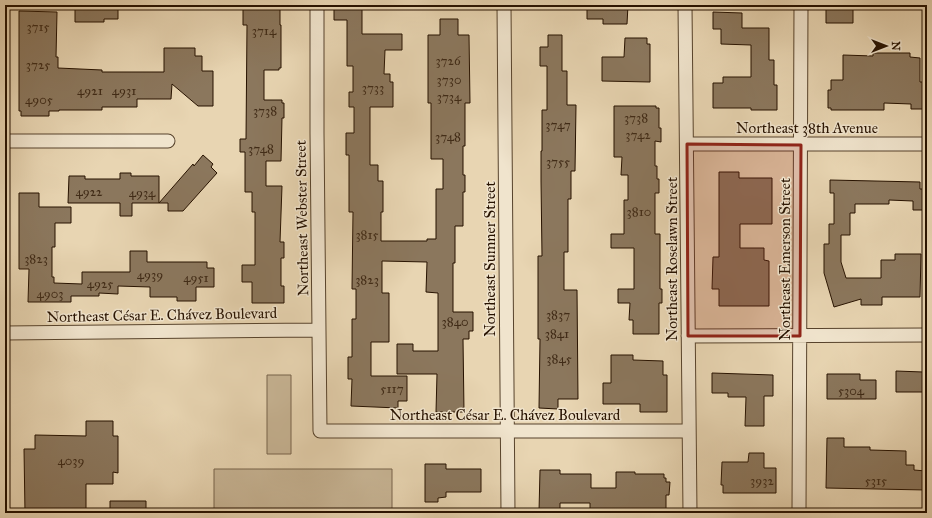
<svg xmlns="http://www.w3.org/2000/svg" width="932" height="518" viewBox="0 0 932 518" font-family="'IM FELL Great Primer',serif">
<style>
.green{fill:#c7b494;stroke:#77634a}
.building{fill:#8b775d;stroke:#271200}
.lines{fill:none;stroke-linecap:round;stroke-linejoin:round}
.minor-casing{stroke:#57432c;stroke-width:15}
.minor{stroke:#f0e4cd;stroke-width:13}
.marked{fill:#8f2418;fill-opacity:0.2;stroke:#8f2418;stroke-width:3;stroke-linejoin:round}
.labels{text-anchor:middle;stroke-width:3;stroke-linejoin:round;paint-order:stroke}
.number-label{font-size:13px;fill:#402b17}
.street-label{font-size:15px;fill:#271200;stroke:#f0e4cd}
</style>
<rect width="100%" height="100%" fill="#e8d5b2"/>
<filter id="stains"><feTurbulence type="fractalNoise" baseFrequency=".005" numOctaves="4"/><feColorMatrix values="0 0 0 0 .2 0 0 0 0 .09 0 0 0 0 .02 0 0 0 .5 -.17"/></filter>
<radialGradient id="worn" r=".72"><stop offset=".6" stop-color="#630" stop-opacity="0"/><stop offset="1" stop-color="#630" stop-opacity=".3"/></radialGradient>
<path class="green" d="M267,375H291V454H267Z
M214,469H392V513H214Z"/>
<path class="building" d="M75,5H118V19H104V22H75Z
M243,5H280V25H281V68H279V70H264V100H282V103H284V118H282L281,161H266V186H282L280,242H284V258H281V286H284V303H252V282H242V265H255V212H252V192H245V152H240V139H246L247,25H243Z
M587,5H628L627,24H603V19H587Z
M826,5H853V23H826Z
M334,8H362V34H402V50H385L384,74H390V82H393V107H370V165H378V181H383V212H381V241H427V239H436V189H443V159H431V103H428V35H440V19H458V35H469L470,103H465V146H463V175H465V192H463V226H455V263H453V312H473V331H469V339H463L464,412H436L437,374H397V344H413V351H438V293L426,292L427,262L382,261V293H389V342H371V376H407V401H398V408L351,406L352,379H348V357H352V319H356V289H352L353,212H349V155H346V133H354V107H349V92H353V66H347V20H334Z
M19,11L57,12L56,57H58V68L102,70V72H164V48H195V56H202V71H213V106H198L172,84L171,99H137V107H102V110H59V111H49V116H21V111H19Z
M713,12L742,13V28H769V60H774V85H777V110H751V108H713V83H723V77H751V45L721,44V29H713Z
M548,35H562V71H567V105H576L575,171H571V199H568V252H564V290H577L578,399H558V409L539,408L540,339H538V256H542L541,181V151H542V110H547V66H540V47H548Z
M625,38H647V44H650V82L602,81V57H624Z
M873,53H910V57L920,58V82H925V109H911V104L884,103V110H831V108H828V90H831V80H843V55L873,56Z
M614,106H656V108H659V128H661V142L655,141V166H657V179H659V193H655V234H660V289H662V303H659V334H633V320H629L630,303H618V289H634V248H611V234H624V200H628V175H621L622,157H614Z
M203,155L213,164L211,167L217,173L183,211H168V203H132V216H120V203H68L69,176H85V179H120V173H131V176H159V203L193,164L194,166Z
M719,172H739V178H772V224H740V248H764V260L769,261V306H719V289H712L713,257H719Z
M830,180L920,182V189H927V210H913V201L889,200V204H855V213H850V235H841V262L846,278H881V260H895V254H921L920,297H882V305H861V299L834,307L824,273V244H829V224H834V193H830Z
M19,193H39V207H71V223H55V247H52V277H54V283L82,284V272H130V251H147V262H207V268H214V287H196V301H177V297H150V287L118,286V294L99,293V296H71V302H28L29,269H19Z
M611,355H633V360L663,361V375H667V412H640V404H603V383H611Z
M896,371L923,372V392H896Z
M712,373L773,375V396H764V426H745L746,397H728V393H712Z
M827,374H860V380H876V399H827Z
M86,421H113V436H118V473L113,472V484H86V513H25L24,449H35V435L86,436Z
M827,438H844V447H870V450L906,451V465H914V470L926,471V490L826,488Z
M749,453H764V468H776V493H723V485H721L722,462H748Z
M425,464H446V469H481V492H446V497L438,498V502H425Z
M540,470H560V474H591V488H616V472H635V474H664V478H666V482H670L669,495H666V511L627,510V513H590V503H560V512H539Z
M110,501H146V513H110Z"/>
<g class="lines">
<g class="minor-casing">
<path id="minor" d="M317,5V133L320,431H689
M504,5L508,513
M685,5L690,513
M5,141H168
M687,144H927
M5,333L319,330
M688,336L927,335
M799,513L801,5"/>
</g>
<use href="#minor" class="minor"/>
</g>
<path class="marked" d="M687,144L801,145L800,336H688Z"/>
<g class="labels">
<g class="number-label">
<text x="38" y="31">3715</text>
<text x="264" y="35">3714</text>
<text x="448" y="65">3726</text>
<text x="38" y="69">3725</text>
<text x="449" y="84">3730</text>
<text x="373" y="92">3733</text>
<text x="90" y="95">4921</text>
<text x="124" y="95">4931</text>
<text x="449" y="101">3734</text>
<text x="39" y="104">4905</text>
<text x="265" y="115">3738</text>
<text x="636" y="122">3738</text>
<text x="558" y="129">3747</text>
<text x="638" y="139">3742</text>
<text x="448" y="141">3748</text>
<text x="261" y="153">3748</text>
<text x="558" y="166">3755</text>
<text x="89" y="196">4922</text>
<text x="142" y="197">4934</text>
<text x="639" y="216">3810</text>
<text x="367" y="239">3815</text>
<text x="36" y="263">3823</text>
<text x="150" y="279">4939</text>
<text x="196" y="282">4951</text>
<text x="367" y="284">3823</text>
<text x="100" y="288">4925</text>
<text x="50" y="298">4903</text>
<text x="558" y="319">3837</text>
<text x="455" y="326">3840</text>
<text x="557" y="338">3841</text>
<text x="559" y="363">3845</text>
<text x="392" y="393">5117</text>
<text x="851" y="395">5304</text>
<text x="71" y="465">4039</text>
<text x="762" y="485">3932</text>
<text x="876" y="485">5315</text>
</g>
<g class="street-label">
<text x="807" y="133">Northeast 38th Avenue</text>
<text transform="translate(302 218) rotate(-91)" y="5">Northeast Webster Street</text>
<text transform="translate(490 259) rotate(-90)" y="5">Northeast Sumner Street</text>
<text transform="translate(672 259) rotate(-90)" y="5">Northeast Roselawn Street</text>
<text transform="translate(785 259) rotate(-90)" y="5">Northeast Emerson Street</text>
<text transform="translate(162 315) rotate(-1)" y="5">Northeast César E. Chávez Boulevard</text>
<text x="505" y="420">Northeast César E. Chávez Boulevard</text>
</g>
</g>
<rect width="932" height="518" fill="none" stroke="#e8d5b2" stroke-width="20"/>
<rect x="6" y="6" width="920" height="506" fill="none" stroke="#271200" stroke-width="2"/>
<rect x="10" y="10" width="912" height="498" fill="none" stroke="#271200"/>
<g transform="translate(886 46) rotate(90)" stroke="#f0e4cd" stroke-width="3" paint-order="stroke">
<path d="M0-3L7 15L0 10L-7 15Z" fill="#271200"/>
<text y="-6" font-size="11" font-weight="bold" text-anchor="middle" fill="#271200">N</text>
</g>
<rect width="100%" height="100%" filter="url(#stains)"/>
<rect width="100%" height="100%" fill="url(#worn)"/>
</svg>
